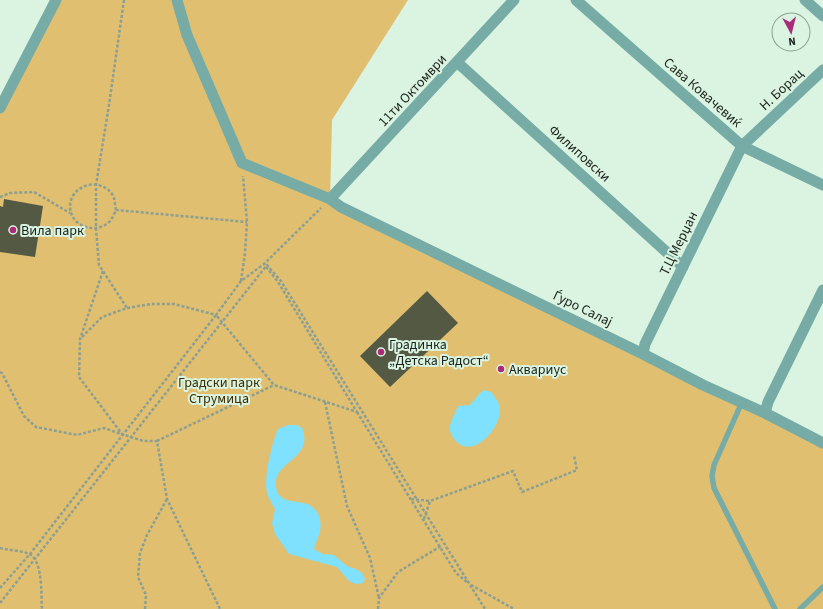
<svg xmlns="http://www.w3.org/2000/svg" width="823" height="609" viewBox="0 0 823 609" font-family="'Source Sans 3',sans-serif">
<style>
.green{fill:#e0bf71}
.water{fill:#7fe1fe}
.building{fill:#535942}
.lines{fill:none;stroke-linecap:round;stroke-linejoin:round}
.path{stroke:#8c9f91;stroke-width:2.5;stroke-dasharray:3 2;stroke-linecap:butt}
.lane{stroke:#77aca6;stroke-width:5.5}
.street{stroke:#77aca6;stroke-width:11}
.poi-dot{fill:#ab2b79;stroke:#dbf4e1;stroke-width:1.5}
.labels{text-anchor:middle;stroke-width:4;stroke-linejoin:round;paint-order:stroke}
.street-label{font-size:14px;fill:#1a231c;stroke:#dbf4e1}
.poi-label{font-size:14px;fill:#1a231c;stroke:#dbf4e1;text-anchor:start}
.park-label{font-size:14px;fill:#3d2d00;stroke:#dbf4e1}
</style>
<rect width="100%" height="100%" fill="#dbf4e1"/>
<path class="green" d="M56,0H408L332,120L330,199L823,447V609H0V108Z"/>
<path class="water" d="M484,390L491,392C495,397 499,402 500,408C502,428 472,461 455,440C452,437 449,431 450,426C451,420 456,412 458,406L470,405L479,394Z
M288,425H297L302,428C315,459 272,461 276,487C279,510 310,494 318,514C321,520 321,526 320,532C318,538 315,544 314,549L323,554L334,555L347,566L356,569L362,573L365,579L363,583L356,584L349,581L337,567L289,554L275,534L272,523L275,510C273,505 270,501 268,496C262,482 272,443 278,429Z"/>
<path class="building" d="M4,199L43,206L35,257L0,252V206L3,207Z
M427,291L458,323L390,387L360,356Z"/>
<g class="lines">
<path class="path" d="M124,0L109,105L96,185V229L99,265L127,308
M0,197L10,193L34,192L70,213
M116,210C115,206 115,201 114,198C110,186 93,181 83,187C68,194 66,212 77,222C86,230 99,230 108,223C112,220 114,214 116,210L247,222
M103,271L80,339L79,377L122,434L143,441H157L167,499L220,609
M241,281L245,253L247,222L243,176
M82,337L102,317L127,308L151,304H174L216,315L241,281L264,264L321,208
M0,372L2,373L24,416L36,427L77,435L104,428L121,434
M325,402L347,506L370,558L379,598
M357,412L456,573L468,583
M157,441L274,385
M411,499L430,501
M424,519L430,501L513,471L522,492L577,470L574,456
M0,548C7,550 26,551 31,555C43,564 41,595 42,609
M471,585L514,609
M0,588L30,554L216,315L274,385L357,412L278,282L264,264
M0,603L267,265L281,281L485,609
M145,609L146,595L138,577L140,553L147,535L167,499
M378,609L379,598L398,572L441,546"/>
<path class="lane" d="M742,402L714,465L712,476L714,488L775,609
M800,609L823,587"/>
<path class="street" d="M177,0L187,35L242,163L330,199L341,207L643,354L703,385L765,413L823,443
M576,0L742,146L823,185
M805,0L823,16
M458,63L683,267
M0,108L56,0
M330,199L514,0
M643,354L645,344L742,146L823,70
M765,413L768,402L823,290"/>
</g>
<g class="poi-dot">
<circle cx="13" cy="230" r="4"/>
<circle cx="381" cy="352" r="4"/>
<circle cx="501" cy="369" r="4"/>
</g>
<g class="labels">
<g class="street-label">
<text transform="translate(781 89) rotate(-43)" y="5">Н. Борац</text>
<text transform="translate(412 90) rotate(-47)" y="5">11ти Октомври</text>
<text transform="translate(703 92) rotate(41)" y="5">Сава Ковачевиќ</text>
<text transform="translate(580 153) rotate(42)" y="5">Филиповски</text>
<text transform="translate(678 243) rotate(-64)" y="5">Т.Ц Мерџан</text>
<text transform="translate(583 308) rotate(26)" y="5">Ѓуро Салај</text>
</g>
<g class="poi-label">
<text x="21" y="235">Вила парк</text>
<text x="389" y="349">Градинка<tspan x="389" dy="16">„Детска Радост“</tspan></text>
<text x="509" y="374">Аквариус</text>
</g>
<g class="park-label">
<text x="219" y="387">Градски парк<tspan x="219" dy="16">Струмица</tspan></text>
</g>
</g>
<g transform="translate(791 32) rotate(173)"><circle r="19" fill="#dbf4e1" stroke="#8ea092"/>
<path d="M0-3L7 15L0 10L-7 15Z" fill="#ab2b79"/>
<text y="-6" font-size="11" font-weight="bold" text-anchor="middle" fill="#1a231c">N</text>
</g>
</svg>
